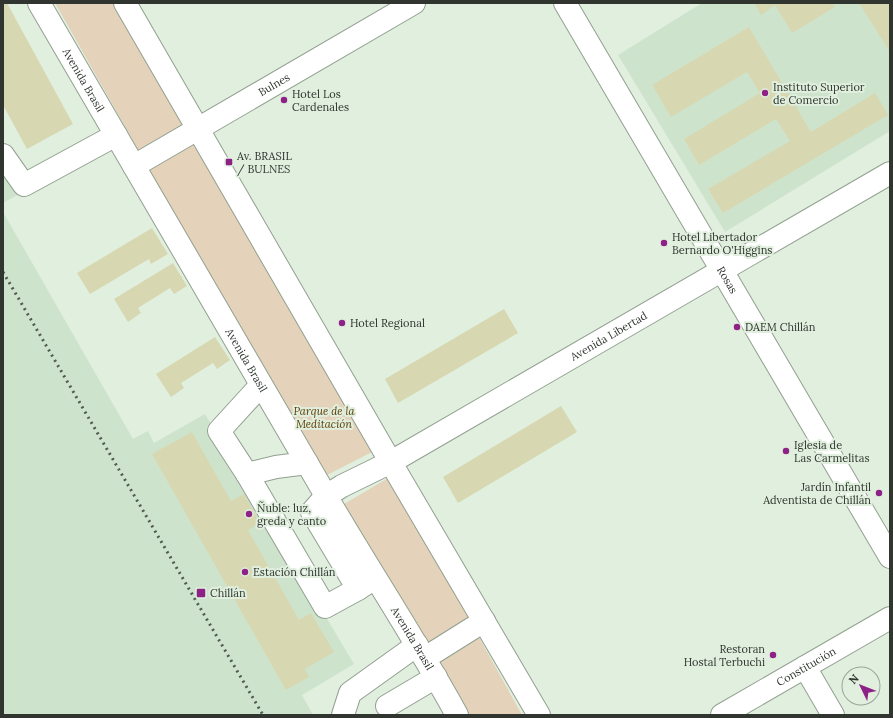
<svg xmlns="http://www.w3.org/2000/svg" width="893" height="718" viewBox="0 0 893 718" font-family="Lora,serif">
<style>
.built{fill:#cee3cc}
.green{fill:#e4d2ba}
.building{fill:#d7d8b1}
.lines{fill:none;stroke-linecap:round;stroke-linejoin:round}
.minor-casing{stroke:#92a090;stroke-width:24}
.major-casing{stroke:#92a090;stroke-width:24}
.minor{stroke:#fff;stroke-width:22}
.major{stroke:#fff;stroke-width:22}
.rail{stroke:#525a51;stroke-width:3;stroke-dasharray:2 4;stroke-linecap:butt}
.poi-dot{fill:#8e2185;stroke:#e0efde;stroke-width:1.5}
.labels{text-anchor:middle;stroke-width:4;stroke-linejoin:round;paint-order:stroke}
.street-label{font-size:11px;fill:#30362f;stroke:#e0efde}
.poi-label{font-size:11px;fill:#30362f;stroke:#e0efde;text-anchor:start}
.park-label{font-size:11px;font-style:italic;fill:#5c3b00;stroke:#e0efde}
</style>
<rect width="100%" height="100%" fill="#e0efde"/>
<path class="built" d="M702,3H890V131L725,232L618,55Z
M3,173L19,194L3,203Z
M3,212L133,439L148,431L154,443L205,414L354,664L302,695L313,715H3Z"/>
<path class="green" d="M55,3H114L183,126L140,153Z
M193,140L374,451L327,475L148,168Z
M390,477L522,715H466L344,504Z"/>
<path class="building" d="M3,3H7L73,124L27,149L3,105Z
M754,3H832L835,7L792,33L775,5L761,15Z
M859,3H890V52Z
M749,27L811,132L875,93L888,115L723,213L708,189L790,141L776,119L699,165L684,139L760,93L747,72L671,117L652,85Z
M152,228L168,254L151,264L149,259L90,294L77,273Z
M173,263L187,286L174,294L170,288L138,308L141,313L128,322L114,299Z
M504,309L518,333L398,403L385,379Z
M215,337L230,360L217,369L213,363L181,383L184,388L171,397L156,374Z
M561,406L577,432L458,503L443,477Z
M192,432L231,501L244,494L260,523L248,530L299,620L311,613L334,652L305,669L309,677L286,690L152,454Z"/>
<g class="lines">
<g class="minor-casing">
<g id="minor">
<path id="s1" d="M565,3L890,557"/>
<path d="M3,155L24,185L116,135"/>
<path id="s2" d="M134,166L414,3"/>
<path d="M261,385L219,431L247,474L276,467L307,463"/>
<path d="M247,474L325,607L358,589L375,578"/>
<path d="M326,496L312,512L358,589"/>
<path d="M805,667L833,715"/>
<path d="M387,706L436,677"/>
<path d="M343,715L350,693L417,645"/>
</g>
</g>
<g class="major-casing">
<g id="major">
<path id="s3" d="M39,3C134,167 229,331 325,494C368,568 416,640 457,715"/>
<path d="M125,3L401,480L539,715"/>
<path id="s4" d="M326,496L342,486L391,462L890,173"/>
<path d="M425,658L484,621"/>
<path id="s5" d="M722,715L890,618"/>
</g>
</g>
<use href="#minor" class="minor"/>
<use href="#major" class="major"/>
<path class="rail" d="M3,272L263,715"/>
</g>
<g class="poi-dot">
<circle cx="765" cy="93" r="4"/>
<circle cx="284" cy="100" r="4"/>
<rect x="225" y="158" width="8" height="8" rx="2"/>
<circle cx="664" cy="243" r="4"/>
<circle cx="342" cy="323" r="4"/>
<circle cx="737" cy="327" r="4"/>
<circle cx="786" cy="451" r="4"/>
<circle cx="879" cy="493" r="4"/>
<circle cx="249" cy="514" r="4"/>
<circle cx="245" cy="572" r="4"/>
<rect x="196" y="588" width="10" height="10" rx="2"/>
<circle cx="773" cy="655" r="4"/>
</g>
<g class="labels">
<g class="street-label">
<text dy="4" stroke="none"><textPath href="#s3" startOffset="89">Avenida Brasil</textPath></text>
<text dy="4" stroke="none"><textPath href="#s2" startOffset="162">Bulnes</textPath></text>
<text dy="4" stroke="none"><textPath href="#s1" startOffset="321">Rosas</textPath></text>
<text dy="4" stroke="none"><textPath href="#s4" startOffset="325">Avenida Libertad</textPath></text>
<text dy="4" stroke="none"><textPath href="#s3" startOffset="413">Avenida Brasil</textPath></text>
<text dy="4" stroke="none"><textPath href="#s3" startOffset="737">Avenida Brasil</textPath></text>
<text dy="4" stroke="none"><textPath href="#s5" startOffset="97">Constitución</textPath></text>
</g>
<g class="poi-label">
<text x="773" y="91">Instituto Superior<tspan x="773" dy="13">de Comercio</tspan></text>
<text x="292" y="98">Hotel Los<tspan x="292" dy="13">Cardenales</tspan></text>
<text x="237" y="160">Av. BRASIL<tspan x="237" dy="13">/ BULNES</tspan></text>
<text x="672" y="241">Hotel Libertador<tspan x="672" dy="13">Bernardo O'Higgins</tspan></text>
<text x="350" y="327">Hotel Regional</text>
<text x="745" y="331">DAEM Chillán</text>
<text x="794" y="449">Iglesia de<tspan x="794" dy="13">Las Carmelitas</tspan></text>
<text x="871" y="491" text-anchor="end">Jardín Infantil<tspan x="871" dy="13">Adventista de Chillán</tspan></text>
<text x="257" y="512">Ñuble: luz,<tspan x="257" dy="13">greda y canto</tspan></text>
<text x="253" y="576">Estación Chillán</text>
<text x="210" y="597">Chillán</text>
<text x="765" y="653" text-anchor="end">Restoran<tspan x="765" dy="13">Hostal Terbuchi</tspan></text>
</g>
<g class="park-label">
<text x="324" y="415">Parque de la<tspan x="324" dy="13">Meditación</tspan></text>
</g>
</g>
<rect width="893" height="718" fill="none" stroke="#30362f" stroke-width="8"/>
<g transform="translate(861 686) rotate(313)"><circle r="19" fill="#e0efde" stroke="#9aa598"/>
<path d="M0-3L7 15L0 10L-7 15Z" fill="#8e2185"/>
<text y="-6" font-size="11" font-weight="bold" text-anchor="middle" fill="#30362f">N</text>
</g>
</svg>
